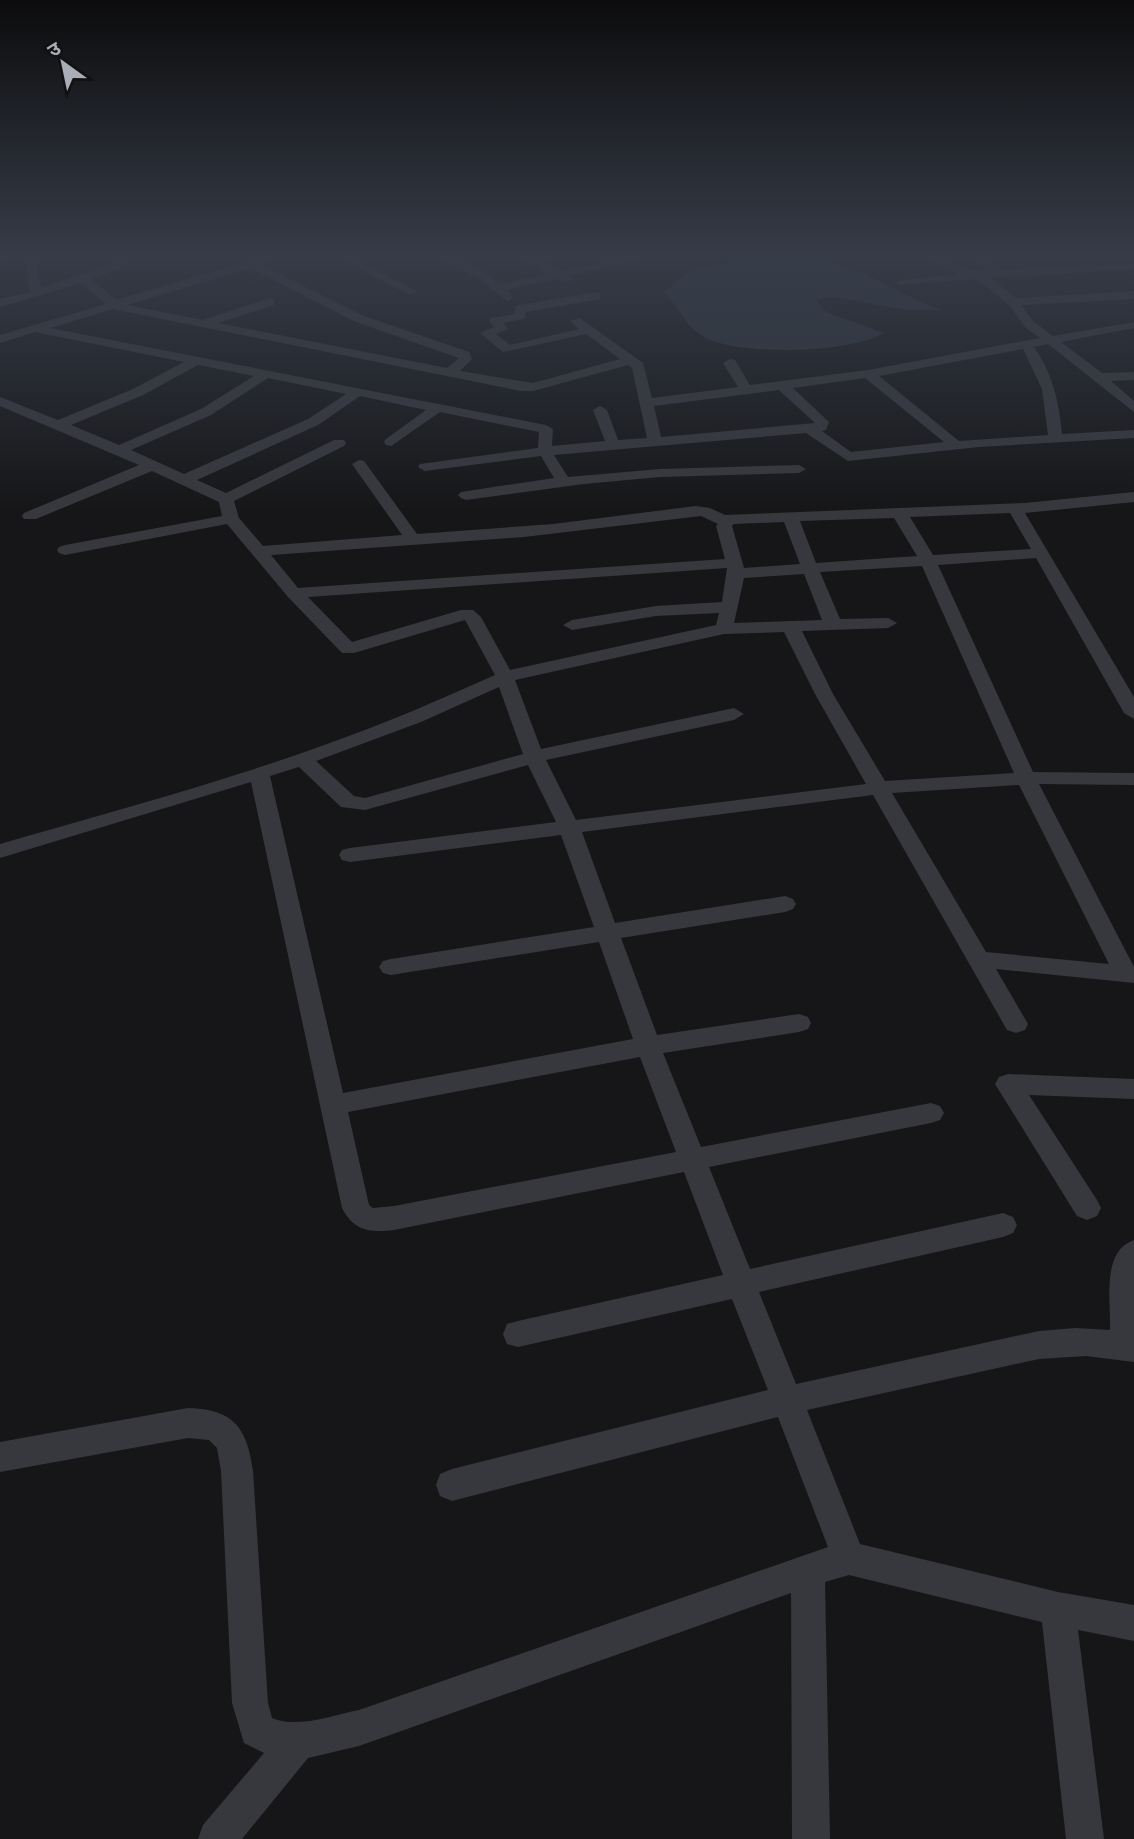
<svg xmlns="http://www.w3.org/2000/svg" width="1134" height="1839" viewBox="0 0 1134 1839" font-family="'Asap Condensed','Noto Sans Devanagari',sans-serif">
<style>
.water{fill:#2c353c}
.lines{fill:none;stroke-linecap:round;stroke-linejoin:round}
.street{fill:#37383d;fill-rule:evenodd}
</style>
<rect width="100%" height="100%" fill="#161618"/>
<path class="water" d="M786,256C843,255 890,290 941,310H908L832,297L816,300L826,312L884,333C849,353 752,355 713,341C686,331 681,309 664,292L689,272L712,265Z"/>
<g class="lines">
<path class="street" d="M0,254H36L41,288L115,263L112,254H122L125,267L91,279L116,300L273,254H289L261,265L364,316L469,352L472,359L460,371L533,383L620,359L586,334L503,352L480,333L494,327L489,321L491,318L514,314L516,306L520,305L596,292L600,293V299L526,312L524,319L503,323L508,329L496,334L510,345L579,329L570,321L580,318L643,363L652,398L738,387L723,363L730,359L735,360L750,385L868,370L1040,338L1026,328L1009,305L977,279L897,285V281L901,280L959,274L917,254C942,254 963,273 988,271L966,254H978L1002,270L1134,263V269L991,278L1016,298L1134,291V299L1021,305L1034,322L1053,336L1134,322V328L1061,342L1102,373L1134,372V380L1111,381L1134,401V412L1048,344L1034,347C1053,374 1059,402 1062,434L1134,430V438L979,447L848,461L806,433L554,455L568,477L660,469L799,465L806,469L799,473L660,477L584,484L466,500L461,498L458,495L461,492L554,478L541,456L425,471L418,467L420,464L538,448L539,432L440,412L391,446L386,445L384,442L386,439L426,410L360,396L318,425L197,480L226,493L334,440H344L346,443L344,446L234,501L239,518L263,546L402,535L352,464L359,460L364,461L417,534L553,524L696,506L710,508L725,515L1025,503L1134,492V502L1025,513L1134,697V719L1124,713L1036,558L938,565L1033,772L1134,773V785L1039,784L1134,967V983L996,969L1028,1024L1025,1030L1016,1033L1007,1030L873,795L582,832L615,923L785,896L793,899L796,904L793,909L785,912L621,938L657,1035L799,1014L808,1017L811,1023L808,1029L799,1032L663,1053L701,1147L931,1103L940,1106L944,1113L940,1120L931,1123L709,1167L750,1269L1003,1213L1013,1217L1017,1225L1013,1233L1003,1237L759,1292L796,1384L1039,1331L1075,1328L1110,1330C1111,1302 1101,1251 1134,1240V1362L1086,1356L1039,1359L807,1410L860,1544L1058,1592L1134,1605V1641L1078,1630L1104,1839H1066L1042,1622L849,1575L825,1582L830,1839H792L791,1593L359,1746L308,1758L242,1839H198L203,1825L264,1753L244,1743L232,1703L221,1471L217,1448L209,1440L188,1438L0,1472V1442L188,1408C234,1409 247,1428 253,1471L268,1703L272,1718C299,1729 332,1715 359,1710L828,1547L778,1417L452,1501L440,1496L436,1485L440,1474L452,1469L768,1390L732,1299L518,1347L507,1344L503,1334L507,1324L518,1321L723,1275L684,1172L394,1230C370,1233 354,1231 342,1208L251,782L0,858V844C109,812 220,783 327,744C384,724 439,700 495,675L465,620L354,653H342L288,597L227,524L65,555L59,553L57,550L59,547L65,545L222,516L219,502L152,471L36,519H24L22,516L24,513L139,465L0,406V397L58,420L133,389L184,362L35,332L0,343V335L106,304L81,283L0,307V299L30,292L25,258L0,260ZM250,268L356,322L459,358L447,368L218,323L274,305V299L270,298L203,320L127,305ZM113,309L521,391H533L628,365L632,368L647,438L618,440L607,410L600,406L593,410L605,441L552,446L553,429L546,425L50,328ZM1023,349L1042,389L1048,435L959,441L879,376ZM198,365L254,376L201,409L119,445L71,425L143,395ZM268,378L346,394L308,419L184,474L131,450L211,415ZM865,378L944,442L851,452L822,431L826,430L829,422L793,388ZM779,390L815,423L661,437L654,406ZM1010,513L1031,549L933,555L910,517ZM701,516L718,524L716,526L725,559L298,588L271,555L524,537ZM894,518L917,556L816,563L800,521ZM784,522L800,564L744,568L732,526L734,524ZM922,566L1014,773L885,781L833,694L802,631L888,628L897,623L888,618L840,619L820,572ZM727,568L722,602L656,606L572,620L563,625L572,630L656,616L719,613L716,625L510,670L481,617L473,610H461L352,642L308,597ZM804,574L822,620L734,623L744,578ZM784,632L815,694L866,784L576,820L546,760L734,720L744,714L734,708L541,749L515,680L724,634ZM499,687L523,754L365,798L354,796L316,761L421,722ZM528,765L556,822L350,848L342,850L339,855L342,860L350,862L561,835L594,927L391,959L383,961L379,967L383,973L391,975L599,942L633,1039L343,1093L270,776L299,767L341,807L365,810ZM1019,785L1109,964L986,952L892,793ZM640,1057L676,1152L394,1206L373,1208L369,1205L348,1112Z
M331,254H345L418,292L408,294Z
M429,254C452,253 483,269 499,284L548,274L513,254H527L535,257L565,254L544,262L561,271L644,254H665L569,276L572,279L566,282L557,279L506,290L513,297L507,301L483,281Z
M1008,1074L1134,1079V1099L1029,1095L1097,1200L1101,1208L1097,1216L1087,1220L1077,1216L995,1084L999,1077Z"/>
</g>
<linearGradient id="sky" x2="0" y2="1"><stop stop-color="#0c0c0d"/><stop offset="0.5" stop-color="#363c48"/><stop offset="1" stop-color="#363c48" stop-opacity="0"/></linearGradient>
<rect width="1134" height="511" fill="url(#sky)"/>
<g transform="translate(63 63) rotate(327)" stroke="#111113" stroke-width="5" paint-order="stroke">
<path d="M0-5L12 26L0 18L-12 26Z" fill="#a8adb8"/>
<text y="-10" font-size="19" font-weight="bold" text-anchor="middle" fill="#a8adb8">उ</text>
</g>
</svg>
